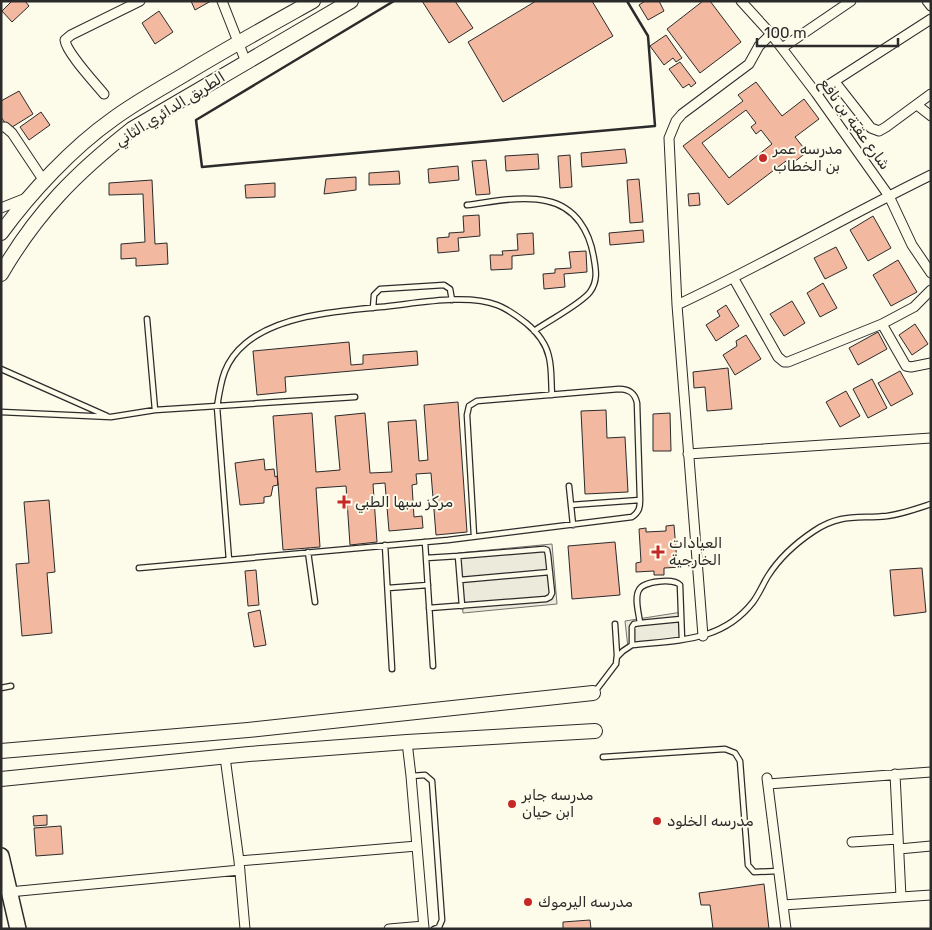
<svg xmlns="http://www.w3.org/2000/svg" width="932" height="930" viewBox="0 0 932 930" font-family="Rubik,Cairo,sans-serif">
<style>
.parking{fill:#eceadb;stroke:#74746e}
.building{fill:#f2b8a0;stroke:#2b2b2b;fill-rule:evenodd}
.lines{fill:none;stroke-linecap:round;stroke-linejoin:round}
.lane-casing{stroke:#2b2b2b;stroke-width:7}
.street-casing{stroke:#2b2b2b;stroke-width:11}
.primary-casing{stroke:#2b2b2b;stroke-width:16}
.highway-casing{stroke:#2b2b2b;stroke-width:18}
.lane{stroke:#fdfbea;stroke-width:4.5}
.street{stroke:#fdfbea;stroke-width:9}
.primary{stroke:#fdfbea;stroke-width:14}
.highway{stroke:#fdfbea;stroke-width:15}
.wall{stroke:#2b2b2b;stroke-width:2.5}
.poi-dot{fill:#c62828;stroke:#fdfbea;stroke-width:2}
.labels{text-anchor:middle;stroke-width:4;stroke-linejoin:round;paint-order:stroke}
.street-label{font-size:15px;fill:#2b2b2b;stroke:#fdfbea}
.poi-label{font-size:15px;fill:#2b2b2b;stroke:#fdfbea;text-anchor:start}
</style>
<rect width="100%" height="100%" fill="#fdfbea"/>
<path class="parking" d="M552,544L557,604L463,613L458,553Z
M682,612L683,640L628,648L625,621Z"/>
<path class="building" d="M12,1H25L29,6L12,22L2,11Z
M191,1H211L195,10Z
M422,1H455L473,28L449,43Z
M536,1H592L613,36L503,102L468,42Z
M645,1H659L664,11L648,20L639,5Z
M703,1H710L741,42L700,73L667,29Z
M159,11L173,32L155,44L142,23Z
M666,35L682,58L676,62L673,58L664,65L650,46Z
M680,62L696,83L691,87L689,84L683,88L669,69Z
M756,82L782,116L804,99L819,119L795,137L807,152L789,166L786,161L728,205L683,146L743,101L738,95ZM746,110L756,123L751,127L756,134L761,130L772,144L729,178L702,143Z
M19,91L33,114L9,129L1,117V101Z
M41,112L50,125L29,140L20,127Z
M625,149L627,163L582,167L581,153Z
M538,154L539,169L506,171L505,156Z
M570,155L572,187L560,188L558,156Z
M486,160L490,194L476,195L472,161Z
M458,166L459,180L429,183L428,169Z
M399,171L400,184L369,185V173Z
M356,177V190L324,194L326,179Z
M639,179L643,222L630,223L627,180Z
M152,180L155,244L167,243L168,264L136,266V258L121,259V244L145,242L143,194L109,195V183Z
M275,183V197L246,198L245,185Z
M699,193L700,205L689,206L688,194Z
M479,215L480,236L458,238L459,251L438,253L437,238L449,237V233L464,232L463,216Z
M873,216L891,248L868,261L850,230Z
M643,230L644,242L610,245L609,233Z
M533,233L534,254L512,256V269L491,270L490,255H503L502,251L518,250L517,234Z
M836,247L847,268L825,279L814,258Z
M586,251L587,272L564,274L565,287L544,289L543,274L555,273V269L571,268L569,252Z
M898,260L917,292L891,306L873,275Z
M823,283L837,308L820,317L807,293Z
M792,301L805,323L784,336L770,314Z
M726,305L739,326L716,341L706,325L720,316L717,311Z
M915,324L928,344L912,355L899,335Z
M878,332L887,349L858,365L849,348Z
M746,335L761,359L735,375L723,355L737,346L736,341Z
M349,342L351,365L363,364V355L417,351L418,365L285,377L286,392L257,395L253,351Z
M728,368L732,409L707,411L705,387L694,388L693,372Z
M900,371L913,394L891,406L878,383Z
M872,379L887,408L868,418L853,389Z
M846,391L860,416L840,427L826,402Z
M458,402L467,532L436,535L431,473L416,474L417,484L412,485L414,517L422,516L423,528L389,531L385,483L373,484L377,542L350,545L346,486L316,488L320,547L283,550L273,416L312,413L316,472L340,470L335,416L365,413L370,473L392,472L388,422L416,420L419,461L428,460L424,405Z
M606,410L607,438L625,437L628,492L585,494L581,411Z
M670,413L671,451H653V414Z
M264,459L265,470L274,469L275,477L277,476L278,485L273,486L271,496L264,497V503L240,505L235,463Z
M49,500L55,572L47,573L52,633L22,636L16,564L29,563L24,502Z
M674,525L677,562H682V567L664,568V575H654V571L636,572V563L641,562L639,529L646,528V532L666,531V526Z
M615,542L620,595L572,599L568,546Z
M922,568L926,612L894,616L890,570Z
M256,570L259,605L248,606L245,571Z
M260,610L266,645L254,647L248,613Z
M47,815V825L34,826L33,816Z
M61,826L63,854L36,856L34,828Z
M764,884L769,929H713L710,905H701L699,893Z
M590,920L591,929H563V922Z"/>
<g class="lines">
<g class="lane-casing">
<path id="lane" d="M467,205C492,202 522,195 547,201C576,207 590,232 594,259C596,270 598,281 590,292C581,304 548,321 534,331
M373,308L374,295L380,289L444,285L450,289L452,300
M147,319L155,410
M1,369L107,416
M1,412L111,417L155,410L355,397
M569,486L573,525
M571,505L640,500
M425,542L433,666
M385,545L392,669
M308,552L315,602
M458,556L462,606
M426,558L458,556L544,549L547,550L548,555L552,593L550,597L546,599L429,608
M229,560L217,407C221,380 224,361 246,343C280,315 338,311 380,307C414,304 466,293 497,305C508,309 517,316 526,323C537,332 546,343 549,357C552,369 551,383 552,395
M139,568L448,540L632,517C639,512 640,508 640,500L637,403C635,393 629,389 619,389L477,401L469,406L467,415L474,536
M460,580L550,572
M388,588L428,585
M640,623L681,619
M632,645V627L634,624L640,623C639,614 634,598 639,590C643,581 674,578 680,585L682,640
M617,657L623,651L632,645C678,640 722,642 753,602C759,594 763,584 768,576C780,557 796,543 814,531C841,513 858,519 887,516C902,514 916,509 931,504
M1,688L11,686
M594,693L616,664L617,655L615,624
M603,757L725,749L735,753L740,761L748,865L754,872L779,871
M411,776L425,775L432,781L442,920L439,927L434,929"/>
</g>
<g class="street-casing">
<path id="street" d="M222,1L246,62
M741,1L771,34L816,93L889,196L912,245L931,273
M927,1L931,6
M782,48L851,1
M835,82L871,128L879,131L886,127L931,94
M816,93L931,19
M104,94C95,83 66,52 65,40L71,35L140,1
M917,105L931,116
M1,127H5L12,133L44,181
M1,208L26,198
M734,279L778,357L784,362H788L882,324L914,307L931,290
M677,305C763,265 845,217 931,175
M882,324L906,366L911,367L931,363
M688,454L931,438
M703,636L677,305L669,138L676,121L682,114L749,64L759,46L771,34
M407,742L411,776L424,929
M225,757L239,861L245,929
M895,774L901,897
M767,778L786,929
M768,784L931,772
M852,842L898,839
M899,849L931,846
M239,861L417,846
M9,892L240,870
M783,905L931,895
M389,929L424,926"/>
</g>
<g class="primary-casing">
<path id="primary" d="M1,233C30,193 72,148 113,119C136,102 162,88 187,73C228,48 270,25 313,1
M1,274C37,212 76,173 132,129L351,1
M1,751L248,730L593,693
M1,779L249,754L407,742L595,731"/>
</g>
<g class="highway-casing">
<path id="highway" d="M1,856L18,929"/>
</g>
<use href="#lane" class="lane"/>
<use href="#street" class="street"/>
<use href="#primary" class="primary"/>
<use href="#highway" class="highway"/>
<path class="wall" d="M394,1L196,120L202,167L655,126L648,36L627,1"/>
</g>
<g class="poi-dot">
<circle cx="763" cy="158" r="5"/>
<path d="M341.5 494.5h5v5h5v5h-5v5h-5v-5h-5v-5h5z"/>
<path d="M655.5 544.5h5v5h5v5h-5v5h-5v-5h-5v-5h5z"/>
<circle cx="512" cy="804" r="5"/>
<circle cx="657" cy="821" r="5"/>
<circle cx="528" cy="902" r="5"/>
</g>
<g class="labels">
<g class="street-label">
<text transform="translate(170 109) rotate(-32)" y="5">الطريق الدائري الثاني</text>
<text transform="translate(855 124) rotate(54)" y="5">شارع عقبة بن نافع</text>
</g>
<g class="poi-label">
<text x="773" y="154">مدرسه عمر<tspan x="773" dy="17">بن الخطاب</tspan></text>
<text x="355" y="507">مركز سبها الطبي</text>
<text x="669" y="548">العيادات<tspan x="669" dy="17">الخارجية</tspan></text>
<text x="522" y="800">مدرسه جابر<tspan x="522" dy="17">ابن حيان</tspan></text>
<text x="667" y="826">مدرسه الخلود</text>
<text x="538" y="907">مدرسه اليرموك</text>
</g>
</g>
<rect width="932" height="930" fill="none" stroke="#2b2b2b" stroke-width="5"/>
<path d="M757 38v8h141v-8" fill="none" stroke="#2b2b2b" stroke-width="2.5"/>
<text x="764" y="38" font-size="15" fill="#2b2b2b" stroke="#fdfbea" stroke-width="4" paint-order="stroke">100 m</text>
</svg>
